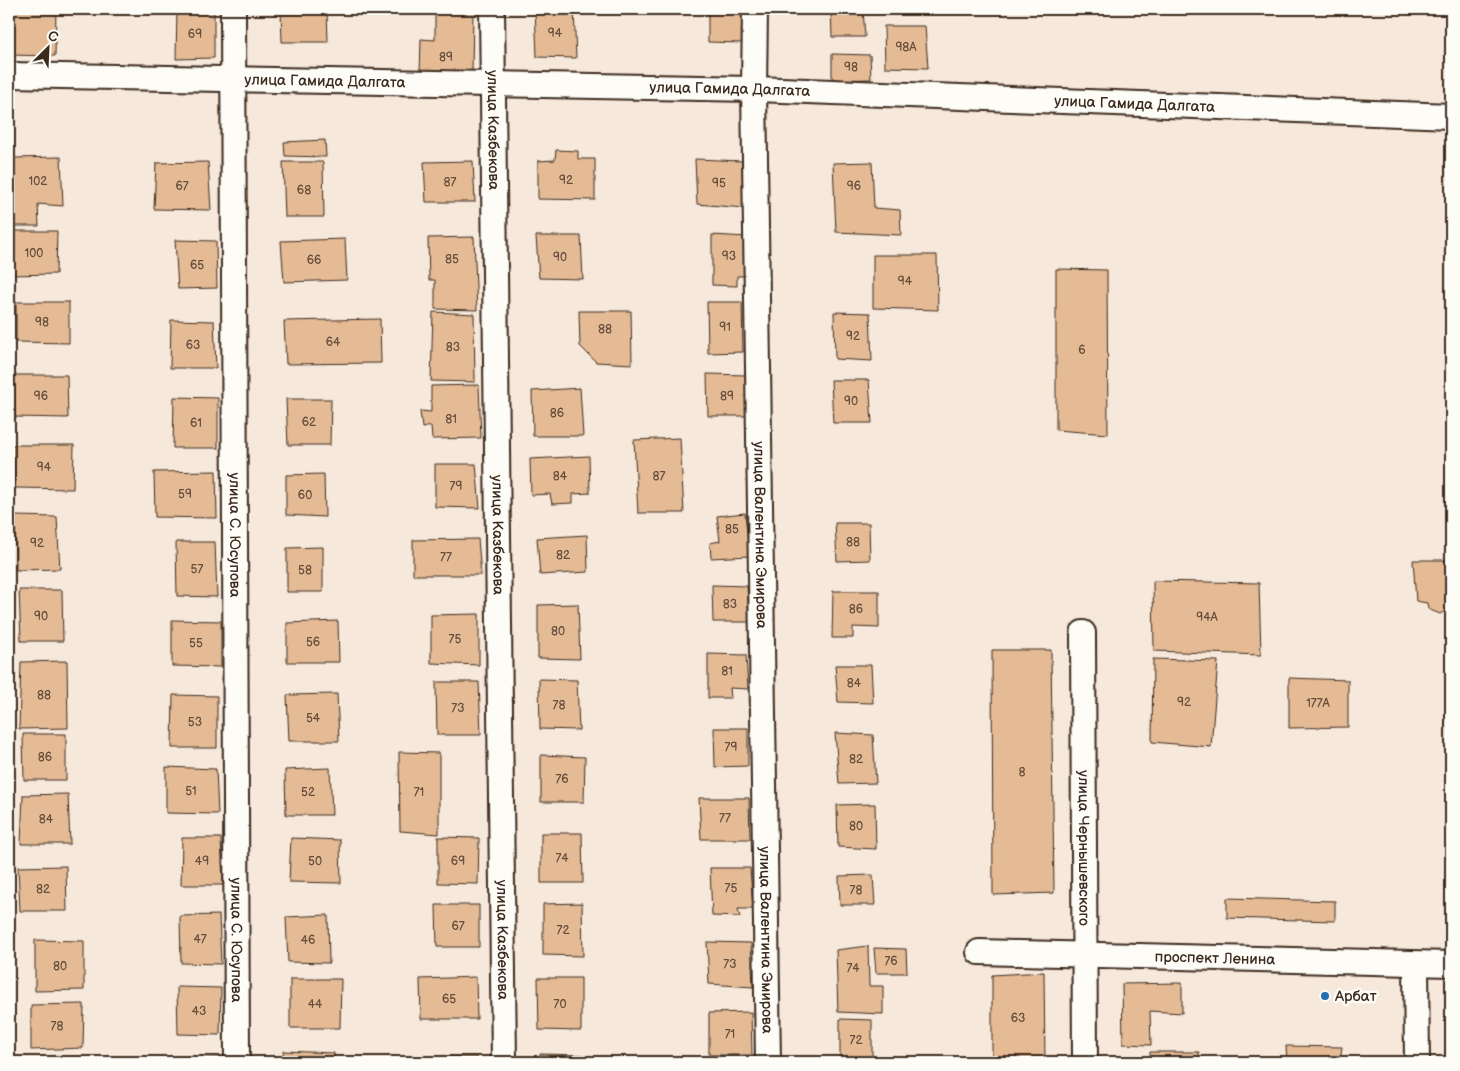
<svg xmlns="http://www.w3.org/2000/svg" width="1460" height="1071" viewBox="0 0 1460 1071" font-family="'Balsamiq Sans',sans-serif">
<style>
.building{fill:#e5bb95;stroke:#3b2a1e}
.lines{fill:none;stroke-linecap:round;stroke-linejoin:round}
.street-casing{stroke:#3b2a1e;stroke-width:28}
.street{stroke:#fdfcf7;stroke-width:24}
.poi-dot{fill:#1f6fb2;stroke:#fdfcf7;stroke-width:2}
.labels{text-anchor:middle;stroke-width:5;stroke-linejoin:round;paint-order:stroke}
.number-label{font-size:12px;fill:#664e3c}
.street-label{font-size:15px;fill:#3b2a1e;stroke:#fdfcf7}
.poi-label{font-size:15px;fill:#3b2a1e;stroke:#fdfcf7;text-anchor:start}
</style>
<rect width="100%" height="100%" fill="#f6e8da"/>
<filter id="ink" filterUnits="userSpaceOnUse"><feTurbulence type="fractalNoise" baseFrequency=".02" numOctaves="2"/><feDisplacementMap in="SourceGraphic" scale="10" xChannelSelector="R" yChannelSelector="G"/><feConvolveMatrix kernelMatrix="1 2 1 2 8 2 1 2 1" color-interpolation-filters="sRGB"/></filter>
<g filter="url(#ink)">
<path class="building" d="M9,9H56L55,56L9,55Z
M177,9H214V58L176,59Z
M281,9H327L328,42H282Z
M435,9H473L472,74L420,75L421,39L435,40Z
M535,9H574L576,58L537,57Z
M708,9H743L742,43L708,42Z
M831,9H863L865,37H832Z
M884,26H925L928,68L885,67Z
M832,54L870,55L871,79L832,80Z
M325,140L326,157L285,156L284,142Z
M556,150L578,151V159H595V200L538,199V161L555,160Z
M61,157L63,206L38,204L39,226H14V158Z
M695,159L742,161L744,208L697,204Z
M473,161L475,202H426L424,162Z
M208,162L211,210L154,209L156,163Z
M283,162H323L324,217H285Z
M872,162L874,208L900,210L901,235L836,232L833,163Z
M12,231H57L56,274L11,275Z
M712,235L747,237V276H737V286L712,285Z
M536,236H581L583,279L539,278Z
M474,237L477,310L435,309V280H429L428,238Z
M345,239L347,280L284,282L281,241Z
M175,240L216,241L217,288L178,289Z
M873,255H937L938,310L873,308Z
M1056,269L1107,270L1108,434L1056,430Z
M16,302H69V343L16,342Z
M707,302H742L743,352L708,353Z
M579,311H631L632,364L596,362L580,346Z
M433,312L474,314L475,382L431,381Z
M834,312L870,313L872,361L835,359Z
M380,319L381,363L286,364L284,321Z
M171,320L214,321L216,368H170Z
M707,374L746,375V416H708Z
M14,375H67L68,418L15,417Z
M831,380H869L872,423H833Z
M479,385L481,438L432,439L431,426L422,428L420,411L431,412V386Z
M580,388L583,436H533L532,391Z
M174,397L218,398V448H173Z
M286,399H331L330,445H288Z
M680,438L684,513H638L634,440Z
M12,445H74L73,489L15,488Z
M589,456L590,493L573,494V503L552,504L550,494L531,495L530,459Z
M435,464H476L480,508L435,507Z
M216,471L217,518L155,517L154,472Z
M324,474L325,517L286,515V475Z
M745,513L749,556L711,558L710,543L720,541L717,516Z
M15,516L57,517L60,569L16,570Z
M835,523H869L870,560L837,561Z
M587,535L588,572L540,575L537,538Z
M478,539L481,575H413V540Z
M176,542H215L217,597L177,596Z
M323,547V592H287V548Z
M1413,560H1451V605L1447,610L1440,614L1428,609L1427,603L1416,601Z
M1153,581L1259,583L1261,655L1154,651Z
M712,585L747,586L749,622H713Z
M19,590H62L63,641H21Z
M833,591H879V628L853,627V638H832Z
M578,604L580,659L538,658V605Z
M479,614V665L431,663V615Z
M172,620L221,621V667L172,666Z
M338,621L339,662H287V623Z
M992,650H1051L1054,893L993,895Z
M708,654L746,655L748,689L730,688L731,698H708Z
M1153,659L1218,661L1211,747L1152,742Z
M67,661L68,728L19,729L21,662Z
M835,665H871L873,703L838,702Z
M1289,678L1348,680V727L1289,728Z
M539,679L577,680L579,730L540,729Z
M436,682H479L481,735H437Z
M337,694L339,741H289L287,695Z
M173,695L217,696V748H172Z
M714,728H748V766L715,767Z
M835,733L873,735L876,783L839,784Z
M23,734H66V780H24Z
M399,752L439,753V834L400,831Z
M541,755L585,757L584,802H541Z
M166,767L216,769L218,814L166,813Z
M330,768L332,815H286L285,770Z
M68,794L70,844H21L23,795Z
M699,798H749L750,839H701Z
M875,804L876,849L838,847L837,805Z
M541,833H582L583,883H541Z
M438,837L479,838L478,884L438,883Z
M182,838H221L223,885H181Z
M291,838L340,840L341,883L289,882Z
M66,866L67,911H20L18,867Z
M710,868H750L753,909H738L740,917L712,916Z
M873,875L875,905H840L839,876Z
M1227,898L1335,901V921L1227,918Z
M582,903L583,956L543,955V904Z
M436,905H479V947H437Z
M219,915L221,964L181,963L180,916Z
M328,915L329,963L288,962L286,917Z
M35,940L84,941V990L35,991Z
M707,942L751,943L753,987L709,984Z
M868,946L869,986H883V1014L838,1012L836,950Z
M874,948L906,949L907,973H876Z
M1044,972L1045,1062H992V975Z
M476,977L477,1019H421L420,979Z
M538,978H581V1031L539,1030Z
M290,979H341L340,1028H290Z
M1182,983V1013L1150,1011L1151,1045L1123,1044L1122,984Z
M177,987L221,988L220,1035L178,1034Z
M84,1004L83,1048L31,1050V1005Z
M751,1012L752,1055H709V1013Z
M840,1019L872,1020V1061H840Z
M1286,1046L1342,1047L1340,1062H1287Z
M283,1051L334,1053L335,1062H284Z
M1150,1052H1199V1062H1150Z
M540,1054L584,1055V1062H540Z
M429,1057H477V1062H429Z
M221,1058V1062H180V1059Z"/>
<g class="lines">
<g class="street-casing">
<g id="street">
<path id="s1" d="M233,9L237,1062"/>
<path id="s2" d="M492,9L504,1062"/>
<path id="s3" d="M755,9L754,89L768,1062"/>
<path id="s4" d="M9,75L754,89L1451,116"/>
<path id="s5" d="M1083,633L1085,1062"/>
<path id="s6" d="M979,952L1451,964"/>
<path d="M1416,964L1417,1062"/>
</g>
</g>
<use href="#street" class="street"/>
</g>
</g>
<circle class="poi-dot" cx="1325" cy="996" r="5"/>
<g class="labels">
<g class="number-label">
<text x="555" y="37">94</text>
<text x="195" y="38">69</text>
<text x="906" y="51">98А</text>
<text x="446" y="61">89</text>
<text x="851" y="71">98</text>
<text x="566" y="184">92</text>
<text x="38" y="185">102</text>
<text x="450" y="186">87</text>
<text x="719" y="187">95</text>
<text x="182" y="190">67</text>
<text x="854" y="190">96</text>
<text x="304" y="194">68</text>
<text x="34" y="257">100</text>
<text x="729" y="260">93</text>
<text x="560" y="261">90</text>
<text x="452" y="263">85</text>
<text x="314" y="264">66</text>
<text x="197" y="269">65</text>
<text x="905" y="285">94</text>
<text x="42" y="326">98</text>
<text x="725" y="331">91</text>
<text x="605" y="333">88</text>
<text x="853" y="340">92</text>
<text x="333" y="346">64</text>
<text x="193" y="349">63</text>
<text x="453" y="351">83</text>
<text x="1082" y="354">6</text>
<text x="41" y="400">96</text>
<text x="727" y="400">89</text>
<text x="851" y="405">90</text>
<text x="557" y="417">86</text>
<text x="451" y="423">81</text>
<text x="309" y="426">62</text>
<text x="196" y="427">61</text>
<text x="44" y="471">94</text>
<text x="560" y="480">84</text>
<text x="659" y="480">87</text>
<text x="456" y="490">79</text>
<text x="185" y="498">59</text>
<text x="305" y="499">60</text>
<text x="732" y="533">85</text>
<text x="853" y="546">88</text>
<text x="37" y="547">92</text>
<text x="563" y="559">82</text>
<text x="446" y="561">77</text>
<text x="197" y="573">57</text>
<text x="305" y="574">58</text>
<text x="730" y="608">83</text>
<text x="856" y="613">86</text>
<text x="41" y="620">90</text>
<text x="1207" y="621">94А</text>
<text x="558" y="635">80</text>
<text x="455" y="643">75</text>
<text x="313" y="646">56</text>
<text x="196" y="647">55</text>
<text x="727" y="675">81</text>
<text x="854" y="687">84</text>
<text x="44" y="699">88</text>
<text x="1184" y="706">92</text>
<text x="1318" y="707">177А</text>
<text x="559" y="709">78</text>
<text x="458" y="712">73</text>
<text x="313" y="722">54</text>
<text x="195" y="726">53</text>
<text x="731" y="751">79</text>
<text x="45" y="761">86</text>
<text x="856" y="763">82</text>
<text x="1022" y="776">8</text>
<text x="562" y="783">76</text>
<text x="191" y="795">51</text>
<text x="308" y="796">52</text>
<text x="419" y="796">71</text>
<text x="725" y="822">77</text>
<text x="46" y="823">84</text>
<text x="856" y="830">80</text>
<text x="562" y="862">74</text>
<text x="202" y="865">49</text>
<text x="315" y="865">50</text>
<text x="458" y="865">69</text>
<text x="731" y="892">75</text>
<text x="43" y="893">82</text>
<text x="856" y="894">78</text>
<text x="458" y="930">67</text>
<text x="563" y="934">72</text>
<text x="200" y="943">47</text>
<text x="308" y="944">46</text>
<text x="891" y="965">76</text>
<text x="730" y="968">73</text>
<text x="60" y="970">80</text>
<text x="853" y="972">74</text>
<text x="449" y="1003">65</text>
<text x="315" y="1008">44</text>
<text x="560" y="1008">70</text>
<text x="199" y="1015">43</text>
<text x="1018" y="1022">63</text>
<text x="57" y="1030">78</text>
<text x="730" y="1038">71</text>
<text x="856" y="1044">72</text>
</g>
<g class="street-label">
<text dy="5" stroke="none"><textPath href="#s4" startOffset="316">улица Гамида Далгата</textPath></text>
<text dy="5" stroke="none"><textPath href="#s4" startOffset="721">улица Гамида Далгата</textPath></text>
<text dy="5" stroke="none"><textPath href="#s4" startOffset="1126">улица Гамида Далгата</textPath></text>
<text dy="5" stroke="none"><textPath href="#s2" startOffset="121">улица Казбекова</textPath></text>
<text dy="5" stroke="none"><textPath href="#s1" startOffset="526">улица С. Юсупова</textPath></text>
<text dy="5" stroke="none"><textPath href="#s2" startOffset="526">улица Казбекова</textPath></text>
<text dy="5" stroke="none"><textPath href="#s3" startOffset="526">улица Валентина Эмирова</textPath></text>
<text dy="5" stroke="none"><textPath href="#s5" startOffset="215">улица Чернышевского</textPath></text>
<text dy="5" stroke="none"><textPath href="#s1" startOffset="931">улица С. Юсупова</textPath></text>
<text dy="5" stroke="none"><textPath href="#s2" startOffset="931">улица Казбекова</textPath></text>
<text dy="5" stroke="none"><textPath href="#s3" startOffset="931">улица Валентина Эмирова</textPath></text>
<text dy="5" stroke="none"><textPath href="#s6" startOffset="236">проспект Ленина</textPath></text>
</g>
<g class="poi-label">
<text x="1335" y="1001">Арбат</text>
</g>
</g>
<rect width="1460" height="1071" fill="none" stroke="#fdfcf7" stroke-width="30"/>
<rect x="15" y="15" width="1430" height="1041" fill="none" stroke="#3b2a1e" stroke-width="2" filter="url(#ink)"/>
<g transform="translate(48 48) rotate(24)" stroke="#fdfcf7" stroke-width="4" paint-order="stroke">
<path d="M0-4L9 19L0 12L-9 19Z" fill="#3b2a1e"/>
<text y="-8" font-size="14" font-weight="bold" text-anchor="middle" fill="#3b2a1e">С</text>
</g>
</svg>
